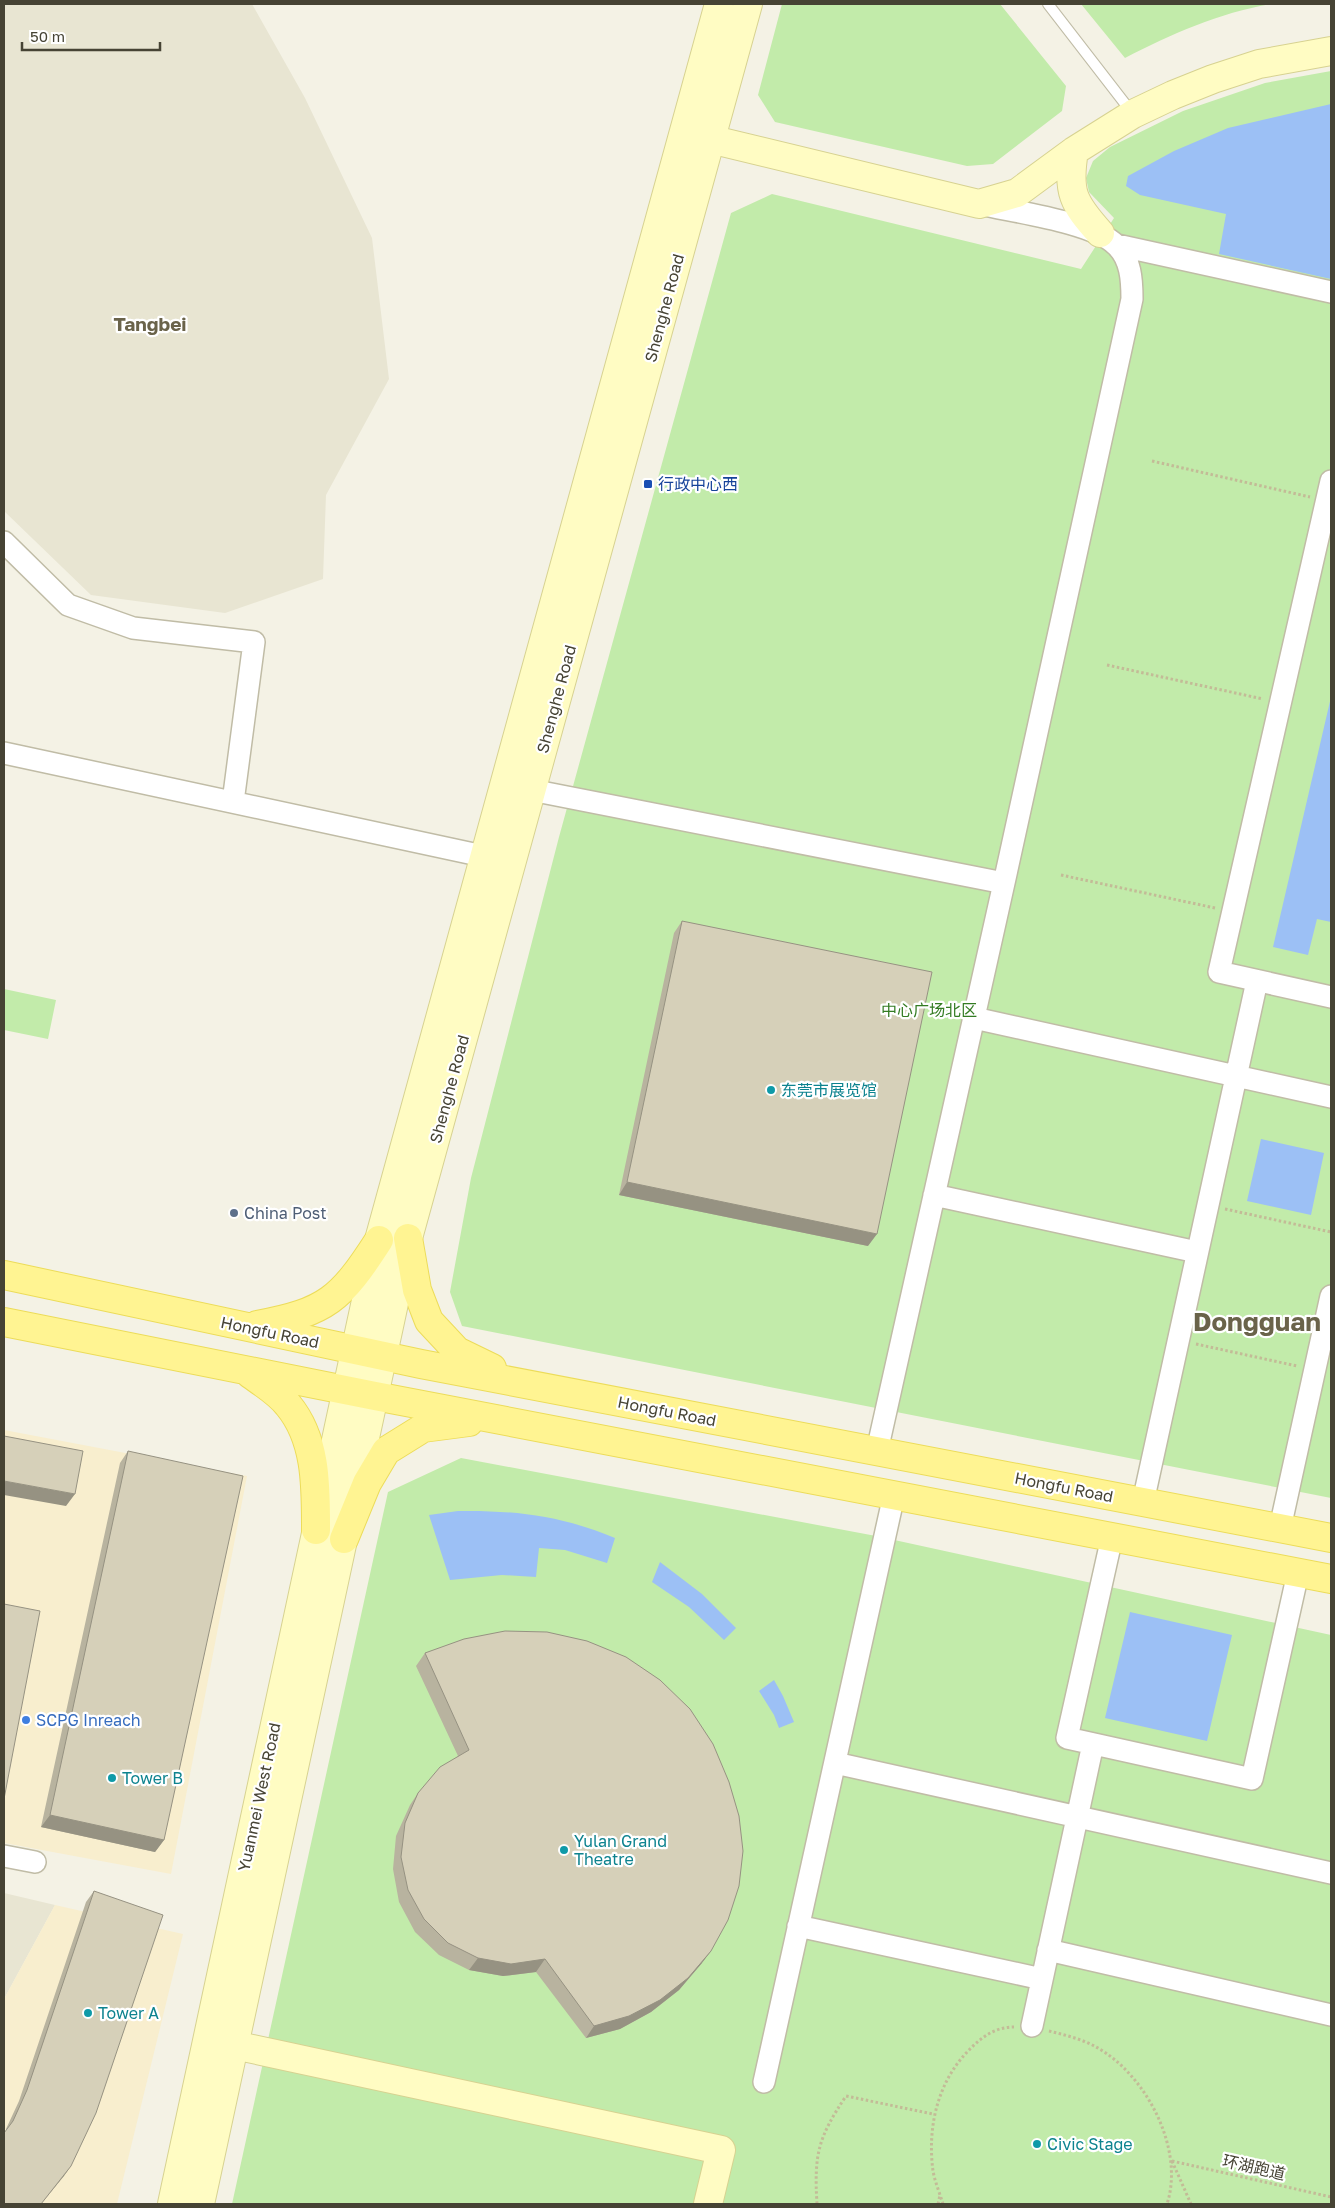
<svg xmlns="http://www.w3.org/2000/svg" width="1335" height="2208" viewBox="0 0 1335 2208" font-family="'Golos Text','Noto Sans SC',sans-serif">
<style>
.residential{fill:#e8e5d2}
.commercial{fill:#f8eece}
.green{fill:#c2ebaa}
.water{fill:#9cc0f5}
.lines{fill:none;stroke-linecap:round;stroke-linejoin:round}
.lane-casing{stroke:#c0bca6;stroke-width:12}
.street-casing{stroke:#c0bca6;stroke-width:24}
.secondary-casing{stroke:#d7d291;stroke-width:30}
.primary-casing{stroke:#ecdc5a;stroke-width:30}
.path{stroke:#c3bb97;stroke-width:3;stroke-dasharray:2.5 2.5;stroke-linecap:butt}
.lane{stroke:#fff;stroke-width:10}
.street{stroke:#fff;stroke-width:21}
.secondary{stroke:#fffcc3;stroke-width:28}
.primary{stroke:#fff492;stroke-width:28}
.wall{fill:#b8b39f}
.shaded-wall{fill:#969282}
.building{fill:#d6d0b9;stroke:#969282}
.transit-dot{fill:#1a4fb4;stroke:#fff;stroke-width:2}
.culture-dot{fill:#0f9aa8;stroke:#fff;stroke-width:2}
.service-dot{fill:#5c6f8a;stroke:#fff;stroke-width:2}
.shop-dot{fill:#3f7fe0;stroke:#fff;stroke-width:2}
.labels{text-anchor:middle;stroke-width:4.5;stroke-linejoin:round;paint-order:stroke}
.street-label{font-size:16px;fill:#464334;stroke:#fff}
.transit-label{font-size:16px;fill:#164399;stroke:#fff;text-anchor:start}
.park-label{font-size:16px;fill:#347c23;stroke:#fff}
.culture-label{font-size:16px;fill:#0d838f;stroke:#fff;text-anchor:start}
.service-label{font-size:16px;fill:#4e5e75;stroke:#fff;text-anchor:start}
.shop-label{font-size:16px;fill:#366cbe;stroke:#fff;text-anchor:start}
.quarter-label{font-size:19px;font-weight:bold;fill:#6a634a;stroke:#fff}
.town-label{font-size:26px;font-weight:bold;fill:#6a634a;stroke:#fff}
</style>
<rect width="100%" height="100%" fill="#f4f2e5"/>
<path class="residential" d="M4,4H252L305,98L372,238L389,379L326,495L323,579L225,613L91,595L4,511Z
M4,1893L55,1905L4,1999Z"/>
<path class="commercial" d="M4,1430L247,1476L171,1874L4,1843Z
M55,1905L183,1934L117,2204H4V1999Z"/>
<path class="green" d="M782,4H1000L1066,86L1062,111L993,164L967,166L775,122L758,95Z
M1081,4H1271C1219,13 1171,34 1125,58Z
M1331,71V1498L462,1326L450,1292L471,1178L559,837L731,213L772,194L1081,269L1114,218L1089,192L1086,178L1093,161L1110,147L1183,111L1265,83Z
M4,989L56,1000L48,1039L4,1030Z
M461,1458L876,1536L1331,1635V2204H232L388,1492Z"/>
<path class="water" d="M1331,104V279L1219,254L1226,214L1140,195L1126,186L1128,176L1174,151L1228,128Z
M1331,697V922L1317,919L1308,955L1273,947Z
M1261,1139L1324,1153L1311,1215L1247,1201Z
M458,1511C513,1510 563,1516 615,1538L607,1563L565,1550L539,1548L536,1577L502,1575L450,1580L429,1515Z
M660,1562L702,1594L736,1628L724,1640L689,1607L652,1582Z
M1130,1612L1232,1635L1207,1741L1105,1718Z
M774,1680L783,1696L794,1722L779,1728L774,1715L759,1691Z"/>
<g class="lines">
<g class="lane-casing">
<path id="lane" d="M1048,4L1133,114"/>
</g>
<g class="street-casing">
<path id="street" d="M1117,245L1331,292
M1331,481L1219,972L1331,997
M4,542L68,605L133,628L254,642L233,802
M4,753L483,856
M531,790L1004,883L1132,299C1132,280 1131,259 1116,245C1093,222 1014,212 980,204
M974,1018L1331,1097
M934,1195L1197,1252
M877,1451L1004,883
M1143,1502L1257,981
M1280,1528L1331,1296
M1112,1537L1067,1738L1252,1779L1298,1573
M835,1763L1331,1873
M4,1856L35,1862
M798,1926L1042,1979
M1048,1950L1331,2015
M1032,2026L1093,1744
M764,2082L894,1495"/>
</g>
<g class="secondary-casing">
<path id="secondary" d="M693,135L979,204L1017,193L1074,151L1133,114L1173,95L1213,79L1259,64L1331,51
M1074,151C1067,192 1073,203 1100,233
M234,2045L721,2150L708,2204
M172,2204L379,1240L719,4
M200,2204L408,1238L748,4"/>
</g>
<g class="primary-casing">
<path id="primary" d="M408,1238L417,1290L429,1321L457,1351L492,1368
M4,1275L421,1364L1331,1538
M4,1322L375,1396L1331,1579
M257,1325C327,1312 341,1299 379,1240
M249,1373C262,1383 278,1392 288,1405C317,1440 316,1487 316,1530
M344,1539L367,1483L386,1451L423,1428L469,1422"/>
</g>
<path class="path" d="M1152,461L1310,497
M1107,665L1263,699
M1061,875L1215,908
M1225,1209L1331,1232
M1196,1344L1297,1366
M1049,2031C1065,2035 1082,2039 1096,2047C1146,2074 1185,2149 1167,2204
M1172,2161L1331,2197
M1172,2161L1191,2204
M817,2204C814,2154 818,2138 846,2096L933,2114
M938,2204L940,2195
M943,2204C940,2194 935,2182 933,2171C927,2126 938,2080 971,2048C983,2036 996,2027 1014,2027"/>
<use href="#lane" class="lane"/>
<use href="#street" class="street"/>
<use href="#secondary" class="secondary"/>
<use href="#primary" class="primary"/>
</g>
<path class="wall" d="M682,921L868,1246L619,1195L674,933Z
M128,1451L164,1840L155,1852L41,1827L120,1463Z
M425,1653L702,1963L679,1990L651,2012L620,2029L586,2038L536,1972L503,1976L469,1970L439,1955L415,1932L399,1902L393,1869L396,1836L410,1805L418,1793L458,1756L416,1666Z
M94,1891L64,2176L6,2129L19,2101L86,1902Z"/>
<path class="shaded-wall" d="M627,1182L877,1234L868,1246L619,1195Z
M4,1481L75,1494L66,1506L4,1495Z
M50,1815L164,1840L155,1852L41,1827Z
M711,1951L702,1963L679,1990L651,2012L620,2029L586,2038L594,2026Z
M478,1958L545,1959L536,1972L503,1976L469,1970Z
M71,2166L64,2176L41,2204Z"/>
<path class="building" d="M682,921L932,972L877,1234L627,1182Z
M4,1436L83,1451L75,1494L4,1481Z
M128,1451L243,1476L164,1840L50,1815Z
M4,1604L40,1611L4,1799Z
M505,1631L547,1632L587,1641L626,1657L660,1680L690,1709L713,1744L729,1782L739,1816L743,1851L739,1886L728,1920L711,1951L688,1978L660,2000L629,2016L594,2026L545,1959L511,1964L478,1958L448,1943L424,1919L408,1890L401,1857L405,1823L418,1793L440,1767L469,1750L425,1653L464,1639Z
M94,1891L163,1915L96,2113L71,2166L41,2204H4V2133L13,2121L27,2090Z"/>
<rect class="transit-dot" x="643" y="479" width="10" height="10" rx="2.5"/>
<g class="culture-dot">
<circle cx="771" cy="1090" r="5"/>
<circle cx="112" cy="1778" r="5"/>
<circle cx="564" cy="1850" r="5"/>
<circle cx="88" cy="2013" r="5"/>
<circle cx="1037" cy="2144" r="5"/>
</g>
<circle class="service-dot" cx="234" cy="1213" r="5"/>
<circle class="shop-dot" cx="26" cy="1720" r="5"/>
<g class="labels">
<g class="street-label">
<text transform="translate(664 308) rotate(-75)" y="6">Shenghe Road</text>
<text transform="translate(556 699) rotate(-75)" y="6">Shenghe Road</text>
<text transform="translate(449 1089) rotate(-75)" y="6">Shenghe Road</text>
<text transform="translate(270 1332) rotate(12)" y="6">Hongfu Road</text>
<text transform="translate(667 1411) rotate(11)" y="6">Hongfu Road</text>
<text transform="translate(1064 1487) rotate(11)" y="6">Hongfu Road</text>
<text transform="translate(259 1797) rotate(-78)" y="6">Yuanmei West Road</text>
<text transform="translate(1254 2167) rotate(13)" y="6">环湖跑道</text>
</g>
<g class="transit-label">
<text x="658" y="490">行政中心西</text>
</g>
<g class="park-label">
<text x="929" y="1016">中心广场北区</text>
</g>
<g class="culture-label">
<text x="781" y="1096">东莞市展览馆</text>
<text x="122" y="1784">Tower B</text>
<text x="574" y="1847">Yulan Grand<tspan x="574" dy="18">Theatre</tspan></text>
<text x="98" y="2019">Tower A</text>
<text x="1047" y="2150">Civic Stage</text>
</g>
<g class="service-label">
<text x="244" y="1219">China Post</text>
</g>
<g class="shop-label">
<text x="36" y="1726">SCPG Inreach</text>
</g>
<g class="quarter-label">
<text x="150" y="331">Tangbei</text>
</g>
<g class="town-label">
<text x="1257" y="1331">Dongguan</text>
</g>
</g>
<rect width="1335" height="2208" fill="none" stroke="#464334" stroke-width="10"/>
<path d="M22 42v8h138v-8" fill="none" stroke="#464334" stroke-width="2.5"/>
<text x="30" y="42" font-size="15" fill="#464334" stroke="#ffffff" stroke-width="4" paint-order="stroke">50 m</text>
</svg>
